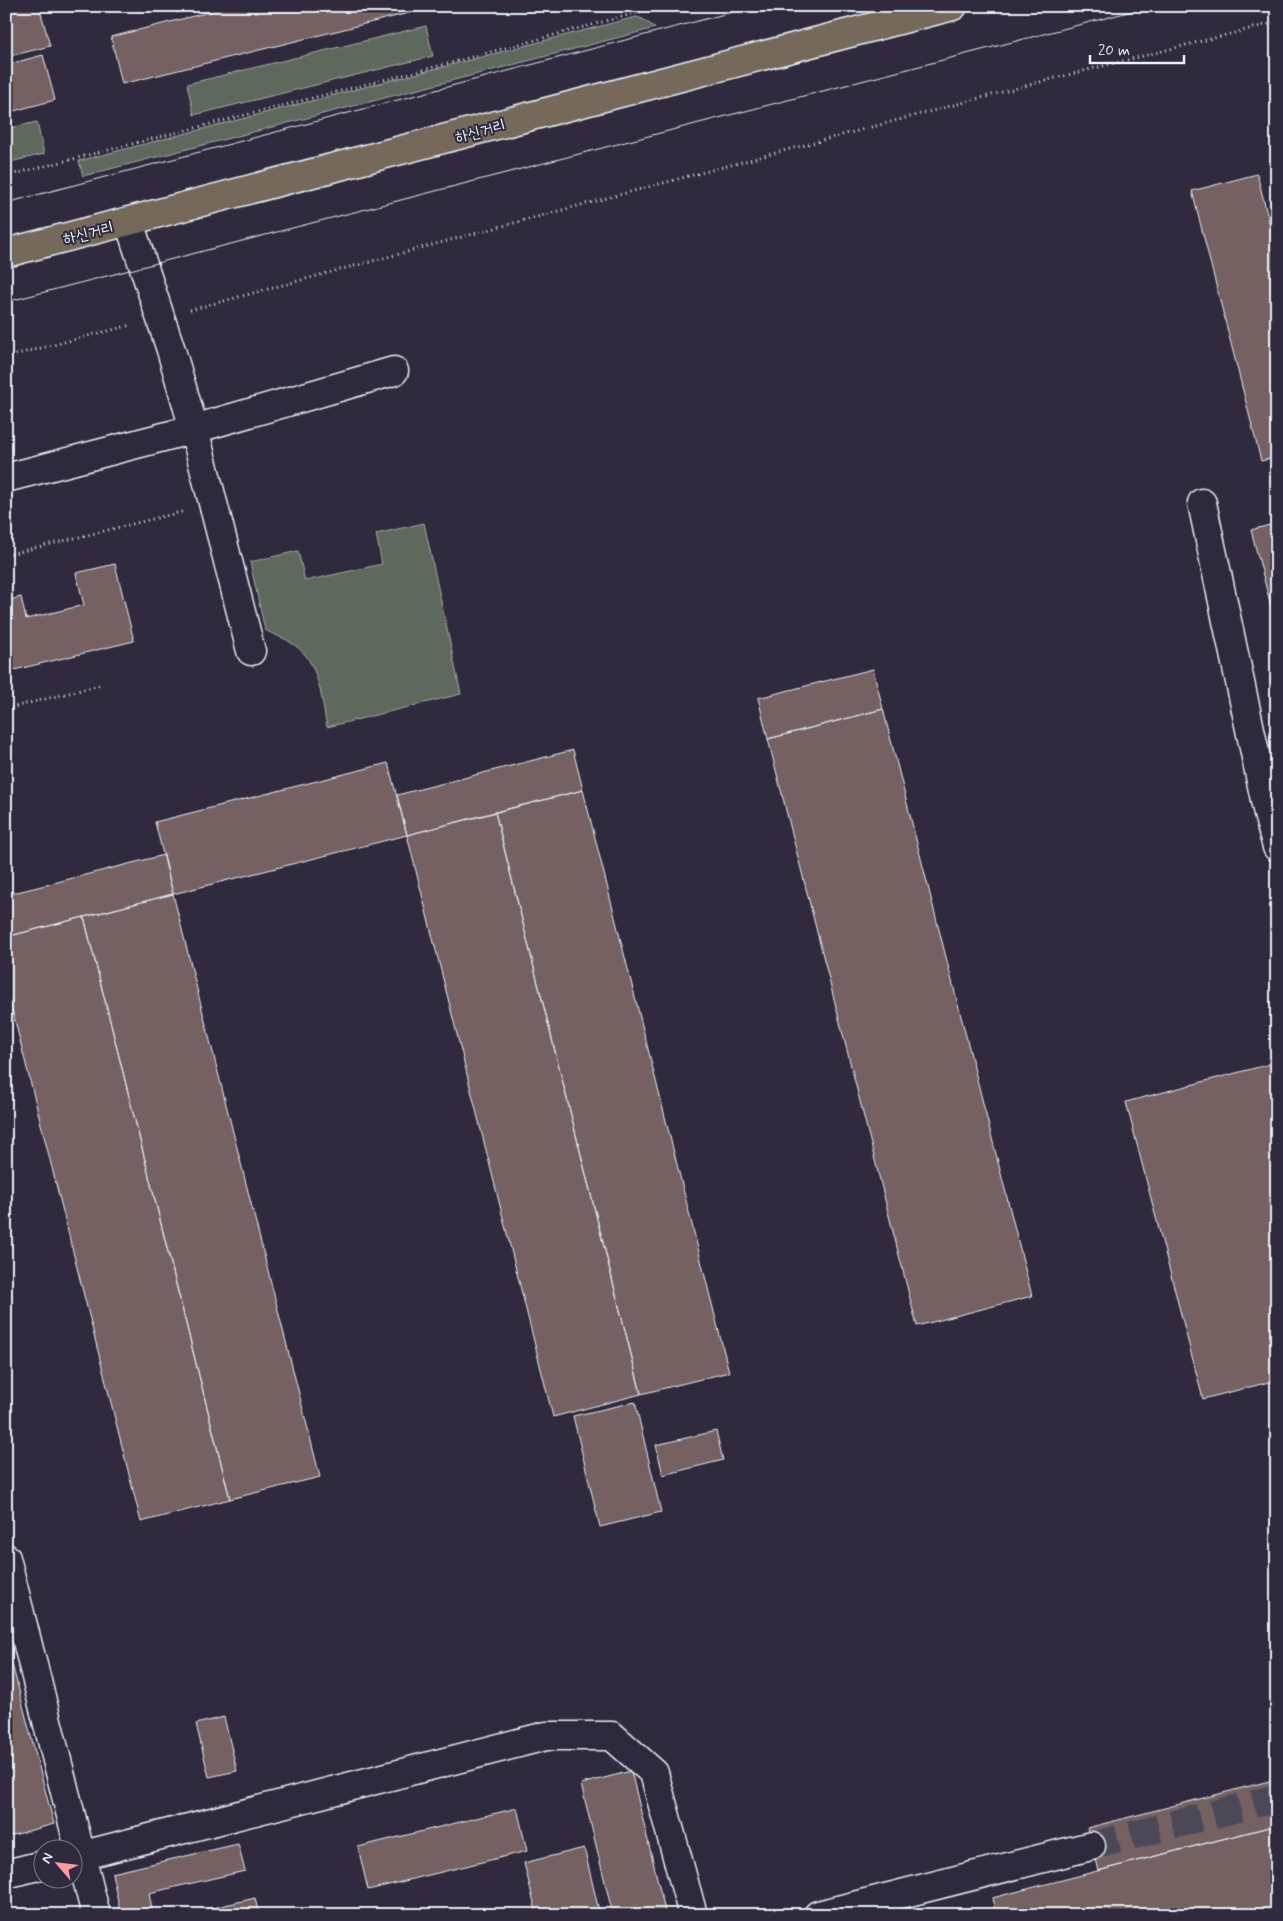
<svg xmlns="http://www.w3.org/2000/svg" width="1283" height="1921" viewBox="0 0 1283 1921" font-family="Mynerve,'Poor Story',sans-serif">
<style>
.green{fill:#5f685c;stroke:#a4acaa}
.building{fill:#756162;stroke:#e8f1f8}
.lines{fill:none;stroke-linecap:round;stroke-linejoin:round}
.minor-tunnel{stroke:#4b4859;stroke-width:28;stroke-dasharray:28 14;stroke-linecap:butt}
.minor-casing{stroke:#e8f1f8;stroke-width:31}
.major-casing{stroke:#e8f1f8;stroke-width:31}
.path{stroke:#e8f1f8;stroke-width:3;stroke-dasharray:1 4;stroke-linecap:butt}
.minor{stroke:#2f2a3d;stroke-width:28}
.major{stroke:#76695c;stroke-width:28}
.tram{stroke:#e8f1f8;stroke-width:1}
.labels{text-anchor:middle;stroke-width:4;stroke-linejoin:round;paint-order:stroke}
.street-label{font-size:16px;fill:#e8f1f8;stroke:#2f2a3d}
</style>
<rect width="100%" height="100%" fill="#2f2a3d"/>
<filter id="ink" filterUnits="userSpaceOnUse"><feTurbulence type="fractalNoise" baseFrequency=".02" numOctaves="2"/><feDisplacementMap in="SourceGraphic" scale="10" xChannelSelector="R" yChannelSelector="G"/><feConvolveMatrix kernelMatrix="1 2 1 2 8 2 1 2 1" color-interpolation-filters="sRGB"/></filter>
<g filter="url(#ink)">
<path class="green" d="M636,17L643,19L655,28L83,176L79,161Z
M426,26L433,56L194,115L187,84Z
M37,122L44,154L6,163V129Z
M424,523L461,694L327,727C321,699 320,661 293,644C285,638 274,635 265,630L250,562L298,551L305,581L382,564L376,534Z"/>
<path class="building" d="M6,6H39L50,46L6,57Z
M175,6H201L177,13Z
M233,6H412L413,12L122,84L111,37Z
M43,55L55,100L6,113V65Z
M1257,174L1277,253V457L1261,461L1192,191Z
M1277,523V629L1251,530Z
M115,564L134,641L6,672V601L21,597L26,619L84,605L76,573Z
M873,669L883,709L768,739L758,698Z
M883,709L1032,1296L917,1326L768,739Z
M573,750L583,790L407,835L397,795Z
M388,763L407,835L173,894L155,822Z
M583,790L729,1372L641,1394L495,812Z
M495,812L641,1394L553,1417L407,835Z
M164,855L173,894L6,937V895Z
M173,894L320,1477L230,1499L84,917Z
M84,917L230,1499L141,1522L6,985V937Z
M1274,1063L1277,1075V1380L1203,1399L1126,1102Z
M635,1402L661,1512L600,1527L573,1416Z
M716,1431L723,1460L663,1475L656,1445Z
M6,1641L54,1824L6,1837Z
M224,1717L237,1771L209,1777L196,1724Z
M631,1771L666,1915H613L581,1784Z
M1277,1779V1825L1098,1871L1087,1828Z
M517,1808L527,1851L368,1890L358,1847Z
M1277,1825V1915H996L992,1898Z
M238,1844L245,1871L149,1893L153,1915H121L112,1873Z
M584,1848L600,1915H537L524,1863Z
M255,1898L259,1915H183Z"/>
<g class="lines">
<path class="minor-tunnel" d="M1091,1846L1277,1798"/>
<g class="minor-casing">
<path id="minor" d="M129,222L171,350L194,429L251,651
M6,478L194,429L394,371
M1202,503L1268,814L1277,847
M6,1558L96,1915
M72,1858L546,1736H612L654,1773L693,1915
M6,1874L42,1865
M818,1915L1091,1846"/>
</g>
<g class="major-casing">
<path id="major" d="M6,253L953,6"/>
</g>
<path class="path" d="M6,176L446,64L662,6
M190,310L1036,83L1277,22
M6,357L131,325
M6,555L185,511
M6,709L100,685"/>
<use href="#minor" class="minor"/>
<use href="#major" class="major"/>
<path class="tram" d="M6,203L755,6
M6,302L1152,6"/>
</g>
</g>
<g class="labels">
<g class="street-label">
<text transform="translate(480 130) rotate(-15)" y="6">하신거리</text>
<text transform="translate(88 232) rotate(-14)" y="6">하신거리</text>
</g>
</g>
<rect width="1283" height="1921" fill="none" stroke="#2f2a3d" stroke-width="25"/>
<rect x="12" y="12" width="1258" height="1896" fill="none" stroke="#e8f1f8" stroke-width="2" filter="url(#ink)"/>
<g transform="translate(58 1864) rotate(298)"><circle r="24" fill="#2f2a3d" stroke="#797a88"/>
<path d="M0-4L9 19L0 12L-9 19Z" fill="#ff9aa2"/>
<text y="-8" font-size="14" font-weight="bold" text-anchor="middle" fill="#e8f1f8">N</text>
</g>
<path d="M1090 55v8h94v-8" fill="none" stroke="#e8f1f8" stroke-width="2.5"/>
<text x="1098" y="55" font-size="15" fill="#e8f1f8" stroke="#2f2a3d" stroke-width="4" paint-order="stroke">20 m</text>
</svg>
